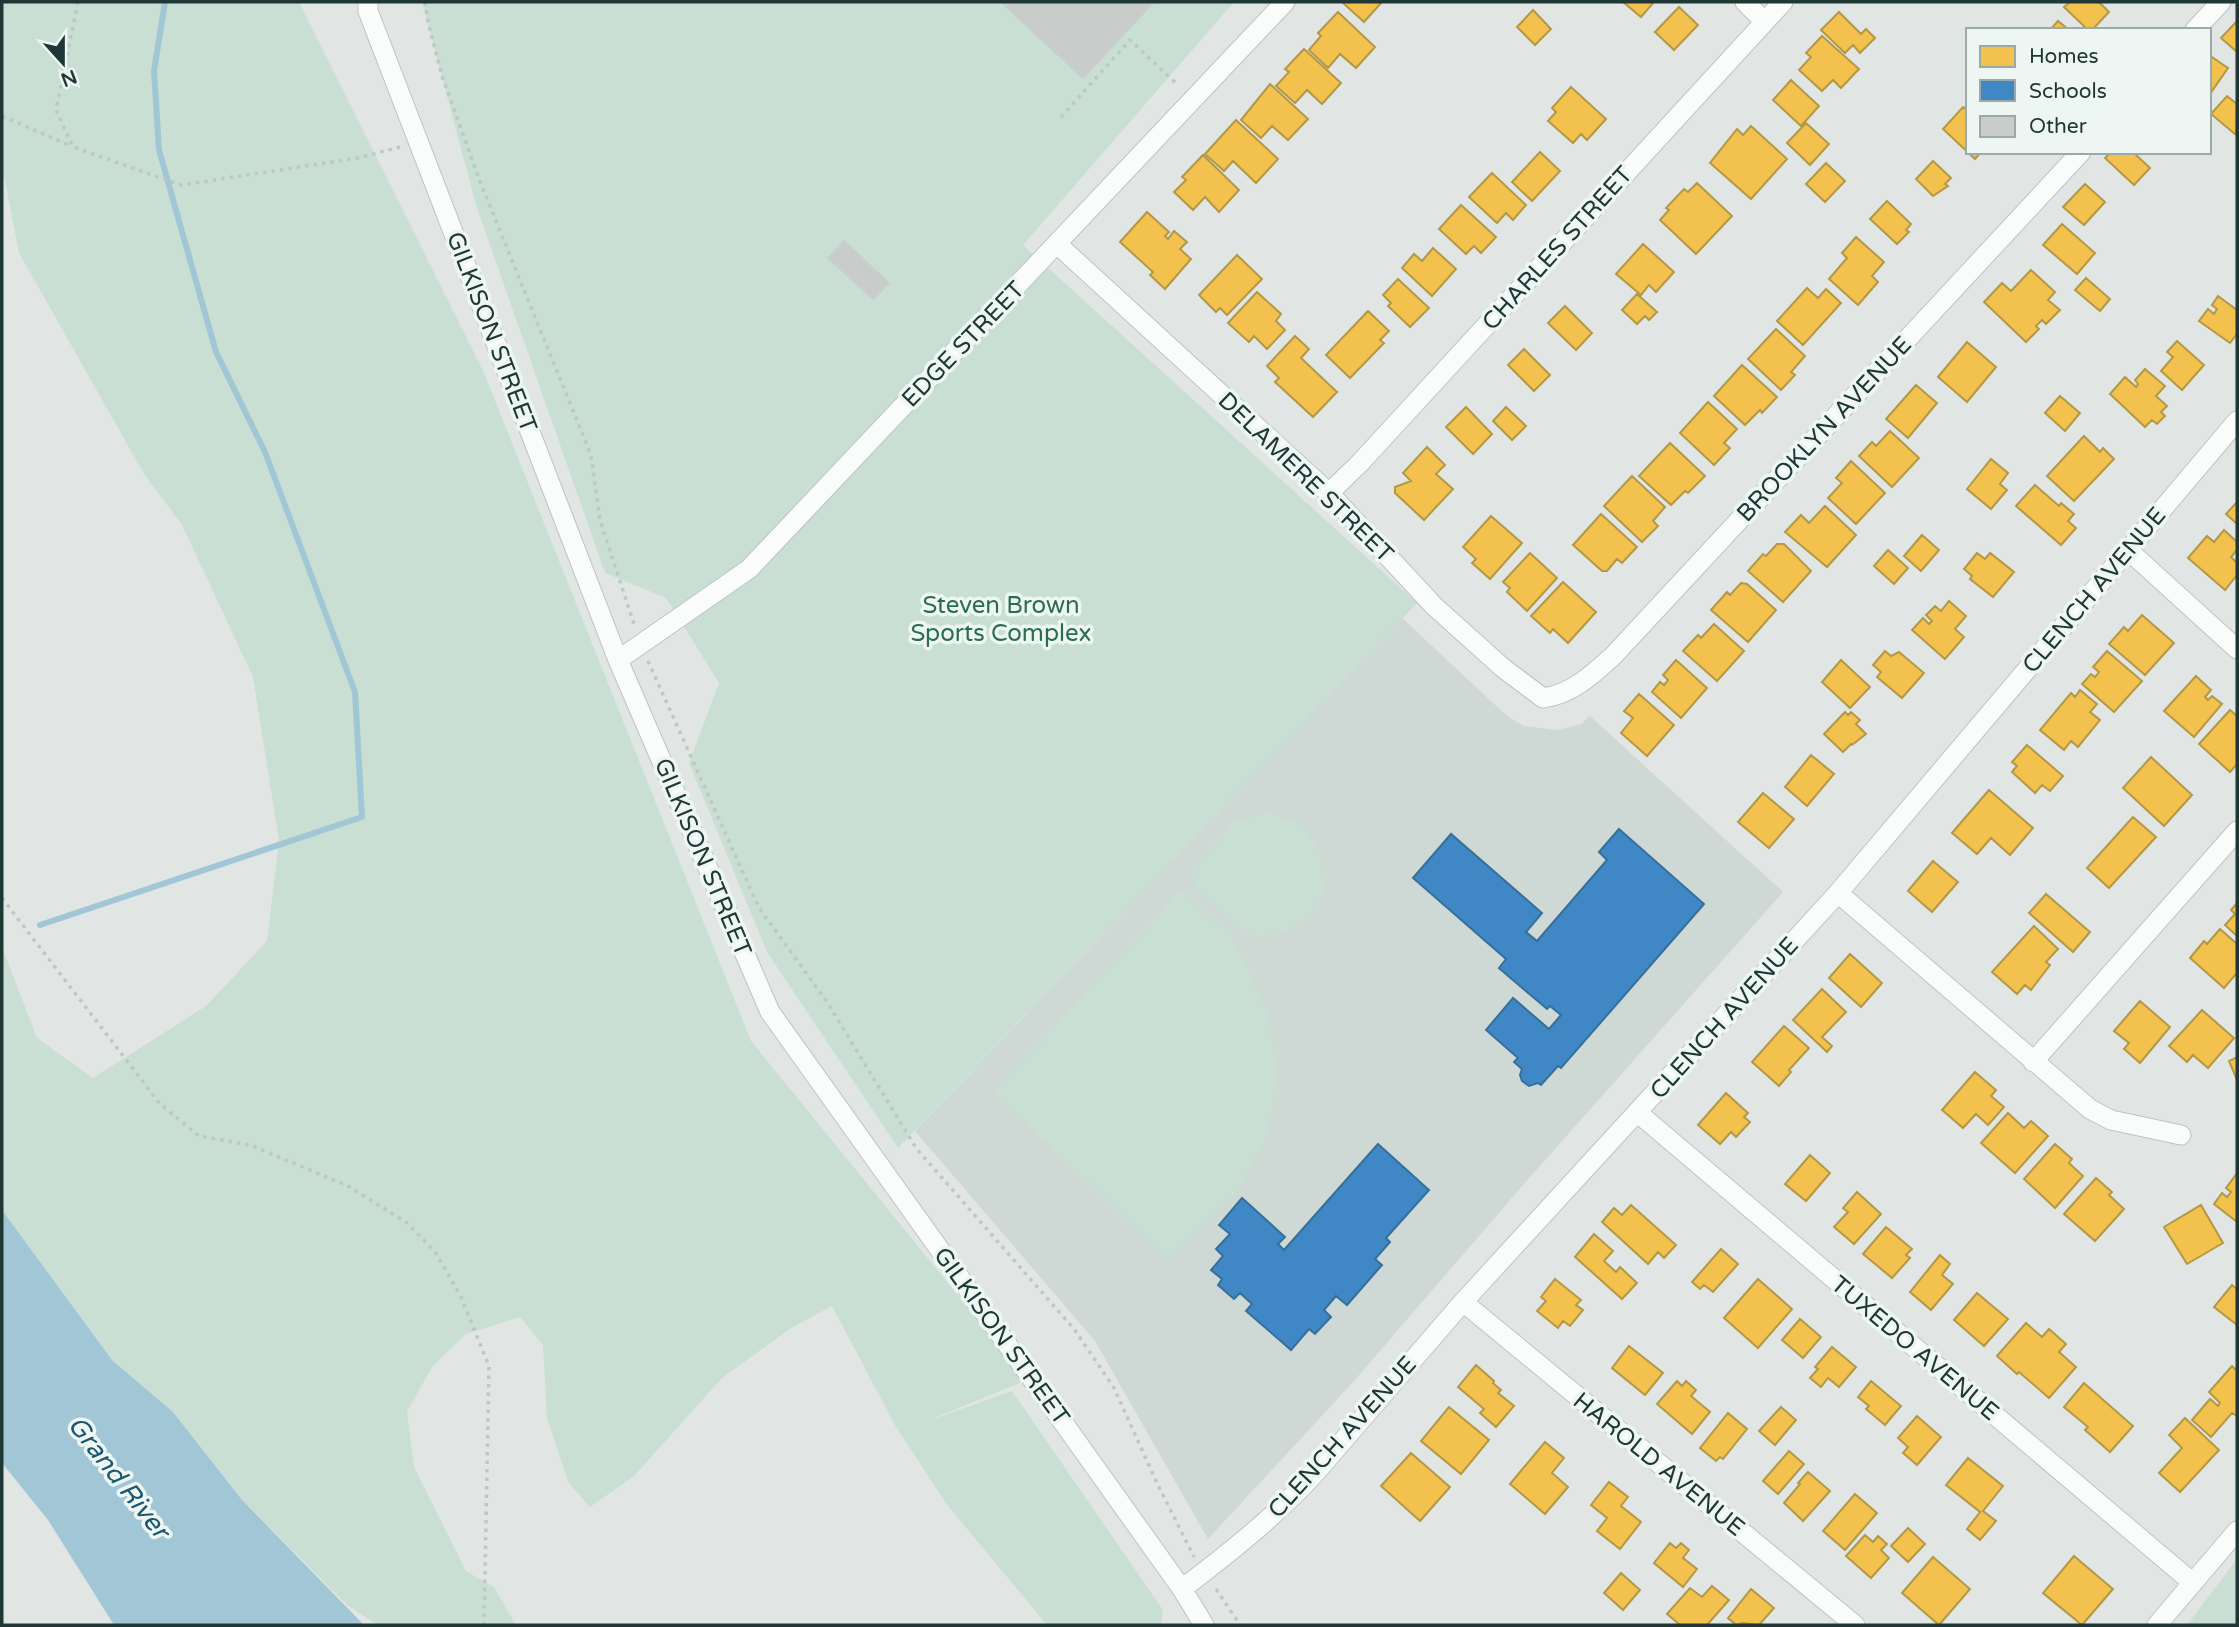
<svg xmlns="http://www.w3.org/2000/svg" width="2239" height="1627" viewBox="0 0 2239 1627" font-family="'Varela Round',sans-serif">
<style>
.built{fill:#ced8d5}
.green{fill:#c9dfd3}
.water{fill:#a1c6d5}
.homes{fill:#f2c14e;stroke:#b39846;stroke-width:2}
.schools{fill:#3f88c5;stroke:#36709a;stroke-width:2}
.lines{fill:none;stroke-linecap:round;stroke-linejoin:round}
.stream{stroke:#a1c6d5;stroke-width:6}
.building{fill:#c8cdcc;stroke:#c9cfcd;stroke-width:2}
.street-casing{stroke:#bec3c2;stroke-width:21}
.path{stroke:#bec7c6;stroke-width:3.5;stroke-dasharray:3.5 5;stroke-linecap:butt}
.street{stroke:#fafbfb;stroke-width:19}
.labels{text-anchor:middle;stroke-width:7;stroke-linejoin:round;paint-order:stroke}
.street-label{font-size:24px;fill:#203835;stroke:#eef6f3}
.park-label{font-size:24px;fill:#2b6e4e;stroke:#eef6f3}
.water-label{font-size:26px;font-style:italic;fill:#1c5772;stroke:#eef6f3}
</style>
<rect width="100%" height="100%" fill="#e1e6e5"/>
<path class="built" d="M1402,618L1507,716L1524,726L1557,730L1581,724L1590,716L1783,892L1523,1185L1354,1381L1208,1539L1095,1341L915,1131Z"/>
<path class="green" d="M2,2H299L484,373L751,1041L1027,1380L922,1423L1012,1391L1163,1610L1161,1625H1047L948,1506L896,1427L832,1306L791,1328L722,1378L634,1476L590,1507L568,1482L547,1418L543,1345L520,1317L466,1334L432,1367L407,1412L414,1467L466,1571L494,1587L516,1625H378L348,1606L242,1500L173,1412L112,1360L2,1210V947L37,1038L93,1078L206,1006L267,941L279,841L253,677L182,525L144,474L19,253L2,165Z
M422,2H1234L1023,245L1417,603L898,1148L767,952L689,763L719,683L666,598L605,573L476,205Z
M1269,813L1302,824L1319,849L1323,891L1310,916L1282,934L1251,937L1196,890L1191,870L1235,821Z
M1182,889L1231,936L1248,968L1270,1020L1276,1070L1269,1133L1238,1191L1168,1259L1011,1109L997,1095L998,1087Z
M2237,1559V1625H2187Z"/>
<path class="water" d="M2,1210L112,1360L173,1412L242,1500L364,1625H114L48,1520L2,1463Z"/>
<path class="homes" d="M1342,2H1382L1364,22Z
M1623,2H1654L1641,17Z
M2070,2H2099L2109,12L2092,30H2088L2064,7Z
M1679,7L1698,25L1674,50L1655,32Z
M1533,10L1551,29L1535,45L1517,27Z
M1338,12L1375,47L1356,68L1340,54L1328,68L1309,50L1321,36L1318,33Z
M1839,12L1861,34L1866,29L1875,38L1860,53L1853,45L1845,53L1821,30Z
M2058,21L2069,30H2050Z
M2237,21V52L2221,38Z
M1822,36L1859,69L1841,88L1833,80L1822,91L1799,70L1811,57L1806,53Z
M1304,49L1341,83L1322,104L1307,90L1295,103L1276,86L1289,72L1285,69Z
M2209,55L2228,68L2212,91L2209,89Z
M1791,80L1819,106L1801,126L1773,100Z
M1270,84L1308,119L1288,140L1272,126L1261,138L1241,120Z
M1571,87L1606,119L1587,140L1581,134L1573,143L1548,121L1556,112L1552,108Z
M2227,96L2237,104L2236,135L2211,114Z
M1963,107L1968,111V152H1981L1975,159L1943,129Z
M1236,120L1278,159L1256,183L1233,161L1224,171L1205,154Z
M1806,123L1829,144L1810,165L1787,143Z
M1751,126L1787,159L1751,199L1710,163L1737,129L1743,135Z
M1540,152L1560,171L1532,201L1512,182Z
M2111,152H2133L2150,168L2134,185L2105,158Z
M1203,155L1239,190L1219,212L1205,197L1193,210L1174,192L1186,180L1182,177Z
M1933,161L1951,178L1945,184L1948,186L1933,196L1916,179Z
M1826,163L1845,181L1825,202L1806,184Z
M1492,173L1526,205L1513,220L1506,213L1497,223L1469,197Z
M1697,183L1732,216L1696,254L1660,220L1669,210L1666,208L1684,189L1688,192Z
M2085,184L2105,202L2084,225L2063,207Z
M1887,201L1911,224L1906,230L1909,232L1897,244L1870,219Z
M1461,205L1496,237L1481,253L1474,246L1466,254L1439,229Z
M1147,212L1169,232L1165,236L1168,239L1174,231L1187,242L1180,249L1191,259L1165,289L1150,275L1153,272L1120,242Z
M2062,224L2095,253L2077,274L2043,245Z
M1856,237L1884,262L1872,276L1878,282L1858,305L1829,279L1847,258L1842,253Z
M1643,244L1674,272L1656,292L1649,285L1641,295L1616,274Z
M1433,248L1456,269L1432,296L1402,268L1414,254L1422,261Z
M1237,255L1262,279L1227,315L1220,308L1216,312L1199,295Z
M2031,270L2055,292L2048,300L2060,310L2046,324L2042,320L2036,326L2039,329L2026,342L1984,302L2002,283L2011,291Z
M2086,278L2110,299L2100,311L2075,290Z
M1398,279L1429,308L1410,327L1388,306L1391,303L1383,295Z
M1807,288L1818,298L1826,289L1841,303L1803,345L1777,321Z
M1257,292L1281,314L1276,321L1285,330L1267,349L1254,336L1249,342L1228,323Z
M1637,294L1657,312L1649,320L1645,316L1637,324L1622,310Z
M2218,296L2237,310V334L2230,343L2199,321L2208,309L2214,314L2217,309L2212,305Z
M1565,306L1592,333L1576,350L1548,323Z
M1368,311L1389,331L1380,340L1384,343L1350,378L1326,355Z
M1776,329L1805,356L1791,372L1795,375L1781,390L1748,359Z
M1295,336L1309,349L1301,358L1337,392L1313,417L1275,382L1279,378L1267,366Z
M2177,341L2204,365L2182,390L2161,371L2173,357L2167,352Z
M1967,342L1996,367L1967,402L1938,377Z
M1524,349L1550,375L1534,391L1508,365Z
M1742,365L1777,397L1762,413L1760,410L1745,425L1714,396Z
M2145,369L2165,386L2156,396L2167,406L2161,412L2165,416L2157,424L2152,420L2145,427L2110,394L2125,377L2136,387L2138,384L2135,380Z
M1916,385L1937,403L1908,438L1886,419Z
M2060,396L2080,413L2065,431L2045,413Z
M1708,402L1737,429L1724,443L1730,448L1714,465L1680,433Z
M1466,407L1492,434L1473,454L1446,427Z
M1506,407L1526,426L1512,440L1493,421Z
M1890,431L1919,458L1892,487L1859,456L1872,442L1876,446Z
M2084,436L2100,452L2103,448L2114,459L2074,501L2047,476Z
M1670,443L1705,476L1688,493L1685,491L1671,505L1639,476Z
M1427,447L1445,465L1436,474L1453,489L1424,520L1395,493V487L1411,481L1403,473Z
M1991,459L2008,473L2000,484L2007,490L1991,509L1967,489Z
M1851,461L1885,493L1856,524L1828,498L1842,483L1836,478Z
M1632,476L1665,507L1653,521L1658,526L1642,542L1604,506Z
M2035,485L2059,506L2061,503L2074,514L2068,521L2076,528L2061,545L2016,506Z
M2237,502V524L2226,514Z
M1825,506L1856,535L1827,567L1785,532L1801,515L1809,523Z
M1601,514L1637,547L1622,563L1617,559L1607,571H1602L1573,545Z
M1491,516L1522,543L1490,579L1472,563L1476,559L1463,547Z
M2224,530L2237,542V550L2231,557L2237,563V575L2225,590L2188,558L2207,536L2214,542Z
M1922,535L1939,550L1921,571L1904,556Z
M1777,544H1784L1811,571L1783,602L1748,571L1763,554L1766,556Z
M1888,550L1908,568L1894,584L1874,566Z
M1530,553L1557,578L1527,611L1507,592L1510,588L1503,582Z
M1977,553L1985,559L1990,553L2014,572L1993,597L1970,579L1972,576L1964,569Z
M1563,582L1596,612L1568,643L1553,629L1550,633L1531,616Z
M1741,583L1747,584L1776,610L1748,642L1711,610L1727,592L1730,595Z
M1949,601L1966,616L1955,629L1964,637L1945,659L1912,630L1923,618L1929,624L1932,621L1926,615L1935,606L1941,611Z
M2142,615L2174,643L2145,675L2109,644L2124,627L2128,631Z
M1714,624L1744,651L1717,681L1683,651L1698,635L1701,638Z
M1885,651L1891,656L1899,652L1924,673L1902,698L1877,677L1881,672L1873,665Z
M2107,651L2142,681L2114,712L2082,684L2091,674L2095,677L2099,672L2093,667Z
M1676,660L1707,688L1681,718L1652,692L1660,682L1664,685L1668,680L1663,675Z
M1841,660L1870,687L1850,708L1822,682Z
M2196,676L2211,690L2205,697L2208,700L2212,696L2222,704L2194,737L2164,711Z
M2080,690L2097,704L2090,712L2100,720L2078,747L2071,741L2064,750L2040,730L2071,693L2075,697Z
M1639,694L1674,725L1647,756L1621,733L1633,718L1624,711Z
M2230,710L2237,716V764L2230,772L2199,744Z
M1845,712L1848,715L1851,712L1860,720L1856,724L1866,734L1852,745L1851,744L1843,752L1824,734Z
M2027,745L2063,776L2050,791L2042,785L2035,793L2012,772L2017,766L2012,762Z
M1811,755L1834,774L1807,806L1785,787Z
M2151,757L2192,795L2164,826L2123,788Z
M1989,790L2033,828L2010,855L1991,838L1977,854L1952,833Z
M1763,793L1794,819L1769,848L1738,822Z
M2133,817L2156,837L2109,888L2087,868Z
M1933,861L1958,882L1932,912L1908,891Z
M2046,894L2090,932L2073,952L2029,913Z
M2237,903V936L2225,925L2235,914L2231,910Z
M2034,926L2058,949L2046,962L2050,965L2031,990L2025,985L2017,994L1992,972Z
M2220,929L2237,944V973L2224,988L2190,958L2204,941L2207,944Z
M1850,954L1882,983L1861,1007L1829,978Z
M1822,989L1846,1012L1822,1037L1832,1046L1827,1052L1793,1020Z
M2140,1001L2170,1027L2140,1063L2124,1049L2129,1043L2114,1031Z
M2202,1010L2234,1038L2208,1068L2193,1055L2187,1062L2169,1046Z
M1784,1026L1809,1048L1789,1070L1791,1072L1779,1086L1752,1062Z
M2237,1057V1080L2229,1061Z
M1975,1072L1996,1090L1991,1096L2004,1107L1988,1125L1976,1114L1963,1128L1942,1110Z
M1726,1093L1748,1113L1744,1117L1750,1122L1736,1137L1731,1132L1720,1144L1698,1125Z
M2008,1113L2024,1128L2031,1121L2048,1136L2015,1173L1981,1143Z
M2055,1144L2072,1159L2069,1163L2083,1176L2055,1208L2024,1179Z
M1810,1155L1830,1173L1806,1201L1785,1184Z
M2237,1173V1222L2214,1204L2222,1193L2227,1197L2231,1192L2226,1188Z
M2096,1178L2112,1192L2109,1195L2124,1209L2095,1241L2064,1214Z
M1857,1192L1881,1214L1854,1244L1834,1227L1848,1212L1843,1208Z
M1631,1205L1676,1245L1664,1258L1658,1252L1648,1264L1602,1222L1614,1208L1622,1215Z
M2201,1205L2223,1243L2187,1264L2164,1227Z
M1886,1227L1912,1249L1906,1255L1910,1258L1892,1278L1863,1254Z
M1594,1234L1613,1251L1604,1261L1616,1272L1620,1267L1637,1283L1622,1299L1575,1257Z
M1721,1249L1738,1264L1713,1292L1704,1285L1700,1289L1692,1282Z
M1940,1255L1950,1264L1942,1275L1953,1284L1931,1310L1910,1292Z
M1555,1279L1581,1300L1576,1305L1583,1310L1570,1326L1563,1321L1558,1328L1537,1311L1546,1301L1541,1297Z
M1758,1279L1792,1309L1758,1348L1724,1318Z
M2232,1285L2237,1289V1325L2214,1307Z
M1977,1293L2008,1319L1984,1346L1954,1320Z
M1800,1319L1821,1337L1803,1358L1782,1340Z
M2026,1323L2042,1337L2049,1329L2066,1344L2059,1352L2076,1367L2049,1398L2019,1372L2017,1374L1997,1356Z
M1629,1346L1663,1373L1645,1395L1612,1368Z
M1832,1347L1856,1367L1839,1387L1828,1378L1821,1387L1810,1378L1818,1369L1815,1367Z
M1476,1365L1494,1381L1493,1383L1501,1390L1498,1393L1514,1406L1496,1427L1480,1413L1484,1409L1458,1387Z
M2232,1366L2237,1371V1416L2232,1413L2211,1437L2192,1420L2210,1399L2218,1406L2220,1403L2209,1392Z
M1677,1381L1682,1386L1686,1381L1696,1390L1691,1396L1710,1412L1692,1434L1657,1404Z
M1871,1381L1901,1406L1885,1425L1866,1409L1869,1406L1858,1397Z
M2084,1383L2133,1426L2110,1452L2085,1430L2088,1427L2064,1407Z
M1449,1407L1489,1440L1461,1474L1421,1441Z
M1781,1407L1796,1420L1775,1445L1759,1431Z
M1728,1413L1747,1429L1723,1459L1720,1457L1716,1461L1700,1448Z
M1917,1416L1941,1437L1917,1465L1903,1453L1908,1447L1898,1438Z
M2185,1418L2219,1450L2180,1492L2159,1473L2182,1448L2169,1435Z
M1545,1442L1564,1458L1552,1473L1568,1487L1545,1514L1510,1484Z
M1789,1451L1804,1464L1778,1494L1763,1481Z
M1411,1453L1450,1487L1420,1521L1381,1486Z
M1968,1458L2003,1486L1983,1511L1996,1521L1980,1540L1967,1529L1980,1512L1946,1485Z
M1808,1472L1830,1491L1803,1521L1784,1503L1800,1484L1798,1483Z
M1609,1482L1628,1497L1621,1506L1641,1522L1620,1549L1597,1531L1607,1518L1591,1505Z
M1855,1494L1877,1513L1845,1550L1823,1531Z
M1908,1528L1925,1544L1908,1562L1891,1546Z
M1865,1535L1873,1542L1878,1536L1887,1544L1881,1550L1889,1558L1871,1578L1846,1556Z
M1670,1543L1676,1548L1681,1543L1689,1550L1683,1558L1697,1569L1683,1587L1654,1563Z
M2074,1556L2113,1589L2082,1625L2043,1593Z
M1933,1557L1970,1589L1939,1625L1902,1593Z
M1621,1573L1640,1590L1623,1610L1604,1593Z
M1712,1586L1729,1600L1707,1625H1680L1667,1614L1690,1588L1702,1597Z
M1751,1589L1774,1608L1759,1625L1743,1623L1736,1625L1728,1618Z"/>
<path class="schools" d="M1619,829L1704,904L1561,1068L1558,1066L1541,1085L1538,1083L1529,1086L1522,1081L1520,1075L1522,1069L1514,1062L1518,1058L1486,1030L1513,998L1549,1029L1561,1015L1550,1006L1547,1009L1499,968L1506,959L1413,878L1451,834L1542,913L1526,932L1537,941L1607,860L1599,852Z
M1378,1144L1429,1190L1386,1238L1390,1242L1375,1259L1382,1265L1347,1305L1336,1296L1324,1310L1331,1317L1315,1334L1309,1329L1291,1350L1246,1311L1252,1304L1240,1293L1234,1299L1218,1285L1222,1279L1211,1270L1223,1256L1216,1249L1230,1234L1219,1225L1242,1198L1285,1237L1278,1244L1284,1250Z"/>
<g class="lines">
<path class="stream" d="M40,925L362,817L355,692L265,452L216,352L159,150L154,71L165,2"/>
</g>
<path class="building" d="M1001,2H1154L1083,78Z
M844,241L889,283L873,299L828,258Z"/>
<g class="lines">
<g class="street-casing">
<path id="street" d="M368,2V11L618,660L770,1012L1182,1589L1204,1625
M1745,2L1764,21
M2195,30L2221,2
M1057,244L1329,493L1434,606L1503,668L1543,698C1572,694 1592,675 1613,656L2081,152
M1329,493L1360,463L1783,2
M2128,550L2237,649
M618,660L749,569L1285,2
M1838,893L2090,1109L2111,1120L2181,1135
M2033,1062L2237,831
M1638,1113L2193,1583
M1463,1302L1855,1625
M1182,1589C1229,1553 1276,1516 1316,1472L1463,1302L1838,893L2237,421
M2157,1625L2237,1531"/>
</g>
<path class="path" d="M78,2L56,110L73,147L181,185L358,158L400,147
M425,2L428,22L442,76L479,179L591,455L600,520L634,624
M2,116L71,146
M1061,117L1130,40L1178,85
M648,661L759,908L827,1002L916,1148L1074,1329L1114,1388L1157,1483L1194,1557
M2,898L160,1104L199,1136L250,1145L348,1186L406,1222L436,1253L461,1297L489,1366L484,1625
M1216,1589L1240,1625"/>
<use href="#street" class="street"/>
</g>
<g class="labels">
<g class="street-label">
<text transform="translate(1557 248) rotate(-48)" y="8">CHARLES STREET</text>
<text transform="translate(492 332) rotate(69)" y="8">GILKISON STREET</text>
<text transform="translate(963 344) rotate(-46)" y="8">EDGE STREET</text>
<text transform="translate(1824 429) rotate(-47)" y="8">BROOKLYN AVENUE</text>
<text transform="translate(1306 477) rotate(44)" y="8">DELAMERE STREET</text>
<text transform="translate(2094 590) rotate(-50)" y="8">CLENCH AVENUE</text>
<text transform="translate(703 857) rotate(67)" y="8">GILKISON STREET</text>
<text transform="translate(1724 1018) rotate(-48)" y="8">CLENCH AVENUE</text>
<text transform="translate(1002 1336) rotate(54)" y="8">GILKISON STREET</text>
<text transform="translate(1915 1348) rotate(40)" y="8">TUXEDO AVENUE</text>
<text transform="translate(1342 1437) rotate(-48)" y="8">CLENCH AVENUE</text>
<text transform="translate(1659 1464) rotate(39)" y="8">HAROLD AVENUE</text>
</g>
<g class="park-label">
<text x="1001" y="613">Steven Brown<tspan x="1001" dy="28">Sports Complex</tspan></text>
</g>
<g class="water-label">
<text transform="translate(119 1477) rotate(52)" y="9">Grand River</text>
</g>
</g>
<rect width="2239" height="1627" fill="none" stroke="#203835" stroke-width="7"/>
<rect x="1966" y="28" width="245" height="126" fill="#eef6f3" stroke="#9caaa7" stroke-width="2"/>
<rect x="1980" y="46" width="35" height="21" fill="#f2c14e" stroke="#9caaa7" stroke-width="2"/>
<text x="2029" y="63" font-size="21" fill="#203835">Homes</text>
<rect x="1980" y="80" width="35" height="21" fill="#3f88c5" stroke="#9caaa7" stroke-width="2"/>
<text x="2029" y="98" font-size="21" fill="#203835">Schools</text>
<rect x="1980" y="116" width="35" height="21" fill="#c8cdcc" stroke="#9caaa7" stroke-width="2"/>
<text x="2029" y="133" font-size="21" fill="#203835">Other</text>
<g transform="translate(63 63) rotate(159)" stroke="#eef6f3" stroke-width="5" paint-order="stroke">
<path d="M0-5L12 26L0 18L-12 26Z" fill="#203835"/>
<text y="-10" font-size="19" font-weight="bold" text-anchor="middle" fill="#203835">N</text>
</g>
</svg>
